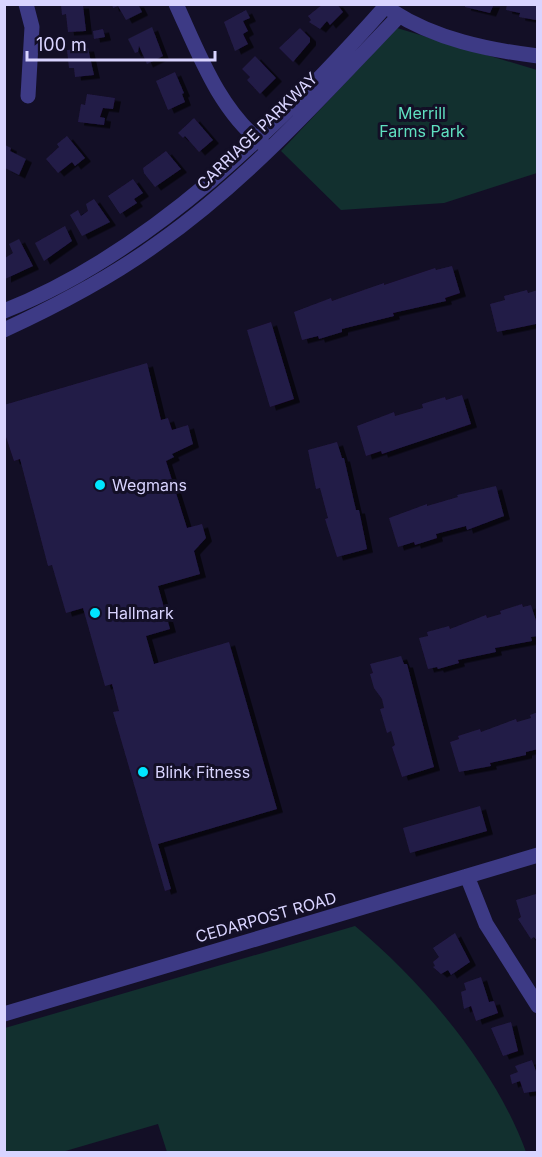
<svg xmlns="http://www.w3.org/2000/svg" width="542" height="1157" viewBox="0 0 542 1157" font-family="Inter,sans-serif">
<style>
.green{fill:#12302f}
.building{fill:#241b47;filter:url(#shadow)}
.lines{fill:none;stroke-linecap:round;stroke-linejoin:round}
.minor{stroke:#3d3a85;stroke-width:15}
.poi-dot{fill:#00e5ff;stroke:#130f26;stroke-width:2}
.labels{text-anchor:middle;stroke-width:6;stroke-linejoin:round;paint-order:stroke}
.park-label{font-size:16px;fill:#5fe0c0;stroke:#130f26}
.street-label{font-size:16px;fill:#d9d4ff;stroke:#130f26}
.poi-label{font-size:16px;fill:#d9d4ff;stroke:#130f26;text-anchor:start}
</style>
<defs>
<filter id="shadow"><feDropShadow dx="6" dy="3.5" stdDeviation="0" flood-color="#0009"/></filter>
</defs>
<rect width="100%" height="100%" fill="#130f26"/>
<path class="green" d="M397,28L537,70V173L444,203L341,210L281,151Z
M355,926C423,982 496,1069 526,1152H167L158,1124L62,1152H5V1028Z"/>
<path class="building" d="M112,4H138L142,12L126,20L118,6L113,8Z
M323,4H337L343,12L330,25L327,21L320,29L309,22L311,20L308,16Z
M465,4H494L490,13L465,7Z
M507,4H538L536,20L519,17L520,13L506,10Z
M61,5H83L86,31L68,32L66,14L62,15Z
M246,10L250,18L243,21L248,31L243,34L248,44L235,51L224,22Z
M152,27L163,56L147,64L139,46L138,52L135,53L128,39Z
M300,28L310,38V42L293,62L279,48Z
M103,29L105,37L94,39L93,31Z
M88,48L94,75L75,77L74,68H69L67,50Z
M255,56L276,78L260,94L247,80L250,77L242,69Z
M175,72L184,93L182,94L185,102L168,110L156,81Z
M87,94L115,98L113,109L103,108L100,117L105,118L104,125L78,122L81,104L85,105Z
M194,118L213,140L199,152L185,136L183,138L178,133Z
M67,136L85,158L75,166L72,162L58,173L46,159L59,147L57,144Z
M5,145L11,148L10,151L26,159L19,175L5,168Z
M166,151L181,169L155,187L144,173L143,168Z
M133,179L143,193L134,199L137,203L120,214L108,196Z
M94,199L110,222L82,236L70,215L78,210L81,216L88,211L86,204Z
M65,226L72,241L44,261L35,243Z
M19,239L33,266L5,279V258L13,253L9,244Z
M452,266L460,293L445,298L446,301L393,313L394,316L342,329V332L319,339L318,336L302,340L294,312L331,298L332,301L384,283V285L435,268L436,270Z
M527,290L528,293L538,290L536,324L497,332L490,304L505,300L504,296Z
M271,322L294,399L270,407L247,330Z
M147,363L161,420L168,418L172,430L188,425L193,444L172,454L174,457L166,461L187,528L202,524L206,538L194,551L200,574L158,586L170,629L146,636L154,664L229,642L277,809L158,844L171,889L165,891L113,712L119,711L112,684L105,686L83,608L66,613L52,565L48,566L20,459L14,461L4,431V405Z
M462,395L471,424L382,454L381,451L366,456L357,426L394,412L395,416L423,408L422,404L445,397L446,400Z
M337,442L342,458H344L356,510H359L367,549L337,557L325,519L328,518L320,488L316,489L308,450Z
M496,486L504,516L467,530L466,526L436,534L437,538L415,545L414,542L398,547L389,518L427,504V506L458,497L457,495Z
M522,604L523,607L531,605L538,627V636L531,637L532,641L495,648L496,652L458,660L459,663L438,669L437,667L428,669L419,638L428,636L427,632L449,626L450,629L486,615L487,618L501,614L500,611Z
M401,656L404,664H407L434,767L402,777L392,747L395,745L391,731L387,733L380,709L384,708L382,699L374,688L370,674L373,673L370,664Z
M538,712V749L526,752V755L490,763L491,766L459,772L450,742L459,739L458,736L480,729L481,732L516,719L517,722L531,718L530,715Z
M480,806L487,831L410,853L403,828Z
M536,894L538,898V942L534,937L531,939L518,919L521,917L516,900Z
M455,933L470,962L451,975L448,970L441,974L433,967L435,966L433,962L439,957L433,948Z
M481,977L489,1002L494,1001L498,1013L476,1021L471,1006L464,1009L461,992L466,990L464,983Z
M511,1022L518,1051L503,1056L491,1028Z
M532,1060L538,1077V1091L524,1093L520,1081L512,1084L510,1075L518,1072L515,1066Z"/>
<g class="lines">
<path class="minor" d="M26,4L32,27L28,96
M176,4C199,54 219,110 263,144
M392,11C435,39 488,50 538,56
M4,311C151,253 282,123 385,7
M4,330C58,305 110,278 158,243C249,179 323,95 399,16
M467,876L486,924L538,1006
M4,1014L538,855"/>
</g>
<g class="poi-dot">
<circle cx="100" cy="485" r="6"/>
<circle cx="95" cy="613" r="6"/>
<circle cx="143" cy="772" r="6"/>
</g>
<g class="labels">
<g class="park-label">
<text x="422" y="119">Merrill<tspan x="422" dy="18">Farms Park</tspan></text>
</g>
<g class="street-label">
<text transform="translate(257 131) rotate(-44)" y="6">CARRIAGE PARKWAY</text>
<text transform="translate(266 917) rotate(-16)" y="6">CEDARPOST ROAD</text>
</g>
<g class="poi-label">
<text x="112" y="491">Wegmans</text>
<text x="107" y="619">Hallmark</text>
<text x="155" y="778">Blink Fitness</text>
</g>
</g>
<rect width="542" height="1157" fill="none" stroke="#d9d4ff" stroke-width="12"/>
<path d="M27 51v9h188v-9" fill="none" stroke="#d9d4ff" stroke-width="3"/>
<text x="36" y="51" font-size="18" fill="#d9d4ff" stroke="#130f26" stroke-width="4.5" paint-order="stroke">100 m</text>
</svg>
